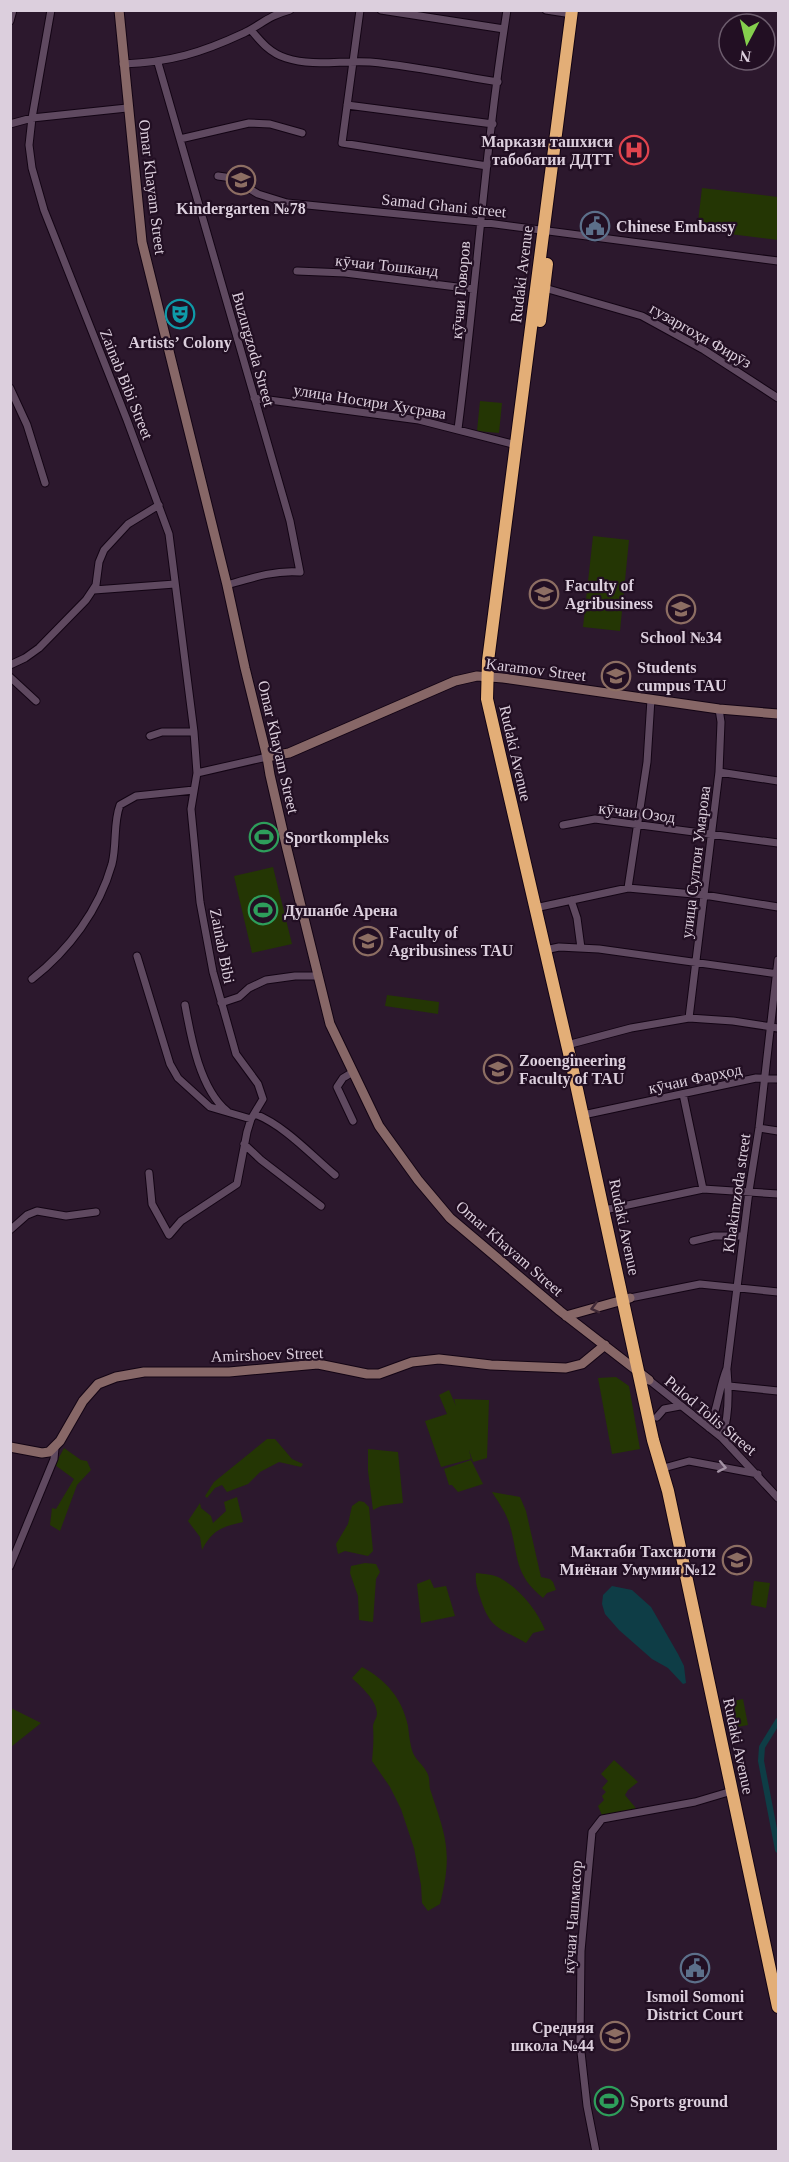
<svg xmlns="http://www.w3.org/2000/svg" width="789" height="2162" viewBox="0 0 789 2162" font-family="Georgia,serif">
<style>
.green{fill:#243604}
.water{fill:#0e3d46}
.lines{fill:none;stroke-linecap:round;stroke-linejoin:round}
.canal{stroke:#0e3d46;stroke-width:6}
.street-casing{stroke:#130414;stroke-width:9}
.secondary-casing{stroke:#130414;stroke-width:11}
.highway-casing{stroke:#130414;stroke-width:14}
.street{stroke:#5f4960;stroke-width:7}
.secondary{stroke:#876767;stroke-width:9}
.highway{stroke:#e3ae77;stroke-width:12}
.oneway{stroke:#402937}
.oneway2{stroke:#a493a5}
.labels{text-anchor:middle;stroke-width:4.5;stroke-linejoin:round;paint-order:stroke}
.poi-label{font-size:16px;font-weight:bold;fill:#dccfdd;stroke:#220f23;text-anchor:start}
.street-label{font-size:16px;fill:#dccfdd;stroke:#220f23}
</style>
<rect width="100%" height="100%" fill="#2c182d"/>
<path class="green" d="M702,188L778,197V240L697,230Z
M480,401L502,403L499,433L477,431Z
M593,536L629,540L620,631L583,627Z
M273,867L292,944L252,953L234,876Z
M387,995L439,1002L438,1014L385,1006Z
M616,1377L629,1386L640,1449L612,1454L598,1378Z
M449,1390L456,1406L454,1399L489,1400L487,1458L473,1462L469,1450L471,1459L441,1467L425,1421L447,1414L439,1395Z
M267,1439H275L292,1459L303,1464L301,1467L279,1462L260,1472L248,1484L227,1492L222,1485L215,1488L207,1498L205,1496L214,1482Z
M64,1448L81,1460L87,1461L91,1470L77,1485L60,1531L50,1525L52,1508L56,1509L74,1479L55,1465Z
M368,1449L398,1452L403,1503L381,1506L373,1510L368,1471Z
M471,1460L483,1484L458,1492L452,1485H449L444,1469Z
M492,1492L520,1497L526,1511L541,1577L550,1579L553,1582L556,1590L547,1593L543,1598C514,1574 519,1558 510,1526C507,1514 499,1503 492,1492Z
M237,1497L243,1522C222,1527 213,1529 202,1550L200,1537L188,1521L200,1503L201,1508L211,1516L213,1523L226,1511L224,1502Z
M359,1501L364,1502L369,1507L373,1551L368,1556L345,1551L338,1554L336,1544L348,1524L352,1506Z
M365,1563L376,1564L380,1572L376,1579L373,1622L359,1620L358,1596L350,1573L351,1566Z
M476,1573C484,1574 493,1574 500,1578C519,1588 537,1610 545,1630L533,1633L526,1643C498,1627 490,1629 480,1597C477,1588 475,1582 476,1573Z
M430,1579L434,1588L446,1586L455,1616L421,1623L417,1584Z
M754,1581L770,1583L766,1608L751,1605Z
M362,1667C386,1680 402,1698 408,1726C409,1734 410,1745 413,1753C416,1760 423,1765 426,1771C430,1776 429,1783 430,1789C446,1837 453,1852 440,1904L428,1911L422,1903L421,1885L414,1848L401,1809L390,1787L372,1761C373,1749 374,1739 373,1727C373,1721 377,1719 377,1713C376,1699 361,1687 352,1678Z
M743,1699L748,1725L732,1728L728,1702Z
M11,1708L41,1723L11,1747Z
M614,1760L638,1782L628,1790L625,1795L639,1812L604,1820L598,1806L604,1800L602,1796L606,1792L602,1788L608,1781L601,1774Z"/>
<path class="water" d="M612,1586L632,1590L651,1607L678,1654L684,1666L686,1683L683,1684L668,1668L652,1659L619,1630L605,1614L602,1604L603,1595Z"/>
<g class="lines">
<path class="canal" d="M778,1721L762,1747L761,1761L778,1850"/>
<g class="street-casing">
<path id="street" d="M51,10L32,118L29,145L32,168L44,210L127,420L169,534L194,732L197,773L191,809L200,902L213,972L236,1054L258,1084L263,1099L251,1119L247,1132L237,1184L181,1221L169,1235L152,1204L149,1173
M360,10L342,143L487,166
M381,10L504,29
M546,10L572,14
M10,21L13,10
M251,30C261,42 270,53 286,58C314,67 342,60 370,62C413,66 456,75 498,82
M158,63L290,521L300,572C274,570 251,578 227,585
M123,64C171,62 201,53 244,33C262,24 268,16 290,10
M347,105L493,124
M10,124L32,118L127,108
M180,139L249,123L270,124L302,133
M218,176L232,178L258,194L287,203L480,222L778,261
M297,271L345,273L473,289
M541,287L642,316L704,350L778,398
M10,388L27,425L45,483
M254,398L419,420L516,445
M458,429C476,290 485,149 507,10
M94,590L175,584
M10,665L25,658L39,648L86,600L96,585L99,562L104,550L128,524L159,505
M10,677L36,701
M150,736L162,732H194
M719,772L778,781
M197,773L267,757
M563,825L595,819L778,843
M628,888L647,762L651,699
M571,900L577,918L581,948
M535,908L628,888L704,895L778,907
M545,950L559,947L599,949L778,974
M137,956L170,1064L178,1078L210,1107L251,1119
M32,979C69,950 99,910 112,864C117,844 113,823 120,805L136,796L194,790
M221,1003L239,997L249,988L266,980L295,976H318
M185,1005C191,1038 200,1089 227,1111
M689,1018L719,772L721,722L719,709
M567,1045L631,1028L689,1018L733,1021L778,1028
M353,1072L343,1078L337,1087L353,1121
M683,1094L703,1189
M255,1114C285,1126 310,1154 335,1175
M583,1115L756,1078L778,1079
M759,1128L778,1131
M244,1144L261,1160L321,1206
M609,1209L703,1189L778,1194
M10,1230L27,1215L37,1211L66,1216L96,1212
M693,1241L714,1236H743
M630,1298L700,1284L778,1292
M649,1380L722,1438L778,1498
M729,1386L778,1391
M657,1417L664,1409L680,1406
M709,1428C718,1409 719,1387 727,1368L749,1191L759,1128L778,960
M722,1438C729,1417 729,1392 727,1370
M660,1469L689,1461L758,1474
M10,1566L54,1459L55,1448
M596,2152L587,2106L580,2043L581,1951L592,1832L602,1819L695,1802L732,1791"/>
</g>
<g class="secondary-casing">
<path id="secondary" d="M119,10L142,242L227,585L245,668L267,757L270,775L287,849L330,1024L379,1126L418,1180L450,1218L560,1311L649,1380
M267,757L289,753L455,681L477,676L503,678L719,709L778,714
M566,1316L630,1298
M10,1447L42,1453L49,1452L60,1441L83,1401L98,1384L116,1377L144,1372H229L318,1364L367,1374H379L412,1362L439,1359L491,1365L566,1368L582,1364L605,1345"/>
</g>
<g class="highway-casing">
<path id="highway" d="M572,10L488,661L487,699L572,1066L653,1440L668,1491L778,2007
M540,321L547,264"/>
</g>
<use href="#street" class="street"/>
<use href="#secondary" class="secondary"/>
<use href="#highway" class="highway"/>
</g>
<defs><path id="oneway-chevron" d="M-2-3.5L2.5 0L-2 3.5" fill="none" stroke-width="1.6" stroke-linecap="round" stroke-linejoin="round" transform="scale(1.5)"/></defs>
<use class="oneway" href="#oneway-chevron" transform="translate(595 1308) rotate(165)"/>
<use class="oneway2" href="#oneway-chevron" transform="translate(722 1467) rotate(11)"/>
<defs>
<g id="hospital-ring" transform="scale(1.5)"><circle r="9.5" fill="#220f23" stroke="#e0444e" stroke-width="1.5"/><path d="M-5-5h3v3.5h4V-5h3V5h-3V1.5h-4V5h-3Z" fill="#e0444e"/></g>
<g id="school-ring" transform="scale(1.5)"><circle r="9.5" fill="#220f23" stroke="#8d6e63" stroke-width="1.5"/><path d="M0-5L7-2L0 1L-7-2ZM-4 1L0 2.5L4 1V4Q0 6-4 4Z" fill="#8d6e63"/></g>
<g id="civic-ring" transform="scale(1.5)"><circle r="9.5" fill="#220f23" stroke="#5c6f8a" stroke-width="1.5"/><path d="M-.6-6.5H3V-4.5H.6V-3L4-1V1h2V6H-6V1h2V-1L-.6-3ZM-1.2 2.5V6h2.4V2.5Z" fill="#5c6f8a"/></g>
<g id="theatre-ring" transform="scale(1.5)"><circle r="9.5" fill="#220f23" stroke="#0f9aa8" stroke-width="1.5"/><path d="M-5-5.5Q0-4 5-5.5V0Q5 5 0 6Q-5 5-5 0ZM-3.3-2.5H-1v1.5H-3.3ZM1-2.5H3.3v1.5H1ZM-2.8 1Q0 5.5 2.8 1Z" fill="#0f9aa8"/></g>
<g id="university-ring" transform="scale(1.5)"><circle r="9.5" fill="#220f23" stroke="#8d6e63" stroke-width="1.5"/><path d="M0-5L7-2L0 1L-7-2ZM-4 1L0 2.5L4 1V4Q0 6-4 4Z" fill="#8d6e63"/></g>
<g id="stadium-ring" transform="scale(1.5)"><circle r="9.5" fill="#220f23" stroke="#2e9e5b" stroke-width="1.5"/><path d="M0-5a6.5 5 0 1 0 0 10a6.5 5 0 1 0 0-10ZM-3.5-1.8h7v3.6h-7Z" fill="#2e9e5b"/></g>
</defs>
<g fill-rule="evenodd">
<use href="#hospital-ring" x="634" y="150"/>
<use href="#school-ring" x="241" y="180"/>
<use href="#civic-ring" x="595" y="226"/>
<use href="#theatre-ring" x="180" y="314"/>
<use href="#university-ring" x="544" y="594"/>
<use href="#school-ring" x="681" y="609"/>
<use href="#university-ring" x="616" y="676"/>
<use href="#stadium-ring" x="264" y="837"/>
<use href="#stadium-ring" x="263" y="910"/>
<use href="#university-ring" x="368" y="941"/>
<use href="#university-ring" x="498" y="1069"/>
<use href="#school-ring" x="737" y="1560"/>
<use href="#civic-ring" x="695" y="1968"/>
<use href="#school-ring" x="615" y="2036"/>
<use href="#stadium-ring" x="609" y="2101"/>
</g>
<g class="labels">
<g class="poi-label">
<text x="613" y="147" text-anchor="end">Маркази ташхиси<tspan x="613" dy="18">табобатии ДДТТ</tspan></text>
<text x="241" y="214" text-anchor="middle">Kindergarten №78</text>
<text x="616" y="232">Chinese Embassy</text>
<text x="180" y="348" text-anchor="middle">Artists’ Colony</text>
<text x="565" y="591">Faculty of<tspan x="565" dy="18">Agribusiness</tspan></text>
<text x="681" y="643" text-anchor="middle">School №34</text>
<text x="637" y="673">Students<tspan x="637" dy="18">cumpus TAU</tspan></text>
<text x="285" y="843">Sportkompleks</text>
<text x="284" y="916">Душанбе Арена</text>
<text x="389" y="938">Faculty of<tspan x="389" dy="18">Agribusiness TAU</tspan></text>
<text x="519" y="1066">Zooengineering<tspan x="519" dy="18">Faculty of TAU</tspan></text>
<text x="716" y="1557" text-anchor="end">Мактаби Тахсилоти<tspan x="716" dy="18">Миёнаи Умумии №12</tspan></text>
<text x="695" y="2002" text-anchor="middle">Ismoil Somoni<tspan x="695" dy="18">District Court</tspan></text>
<text x="594" y="2033" text-anchor="end">Средняя<tspan x="594" dy="18">школа №44</tspan></text>
<text x="630" y="2107">Sports ground</text>
</g>
<g class="street-label">
<text transform="translate(153 187) rotate(83)" y="6">Omar Khayam Street</text>
<text transform="translate(444 205) rotate(6)" y="6">Samad Ghani street</text>
<text transform="translate(387 265) rotate(6)" y="6">кӯчаи Тошканд</text>
<text transform="translate(521 274) rotate(-83)" y="6">Rudaki Avenue</text>
<text transform="translate(460 290) rotate(-85)" y="6">кӯчаи Говоров</text>
<text transform="translate(701 335) rotate(30)" y="6">гузаргоҳи Фирӯз</text>
<text transform="translate(254 349) rotate(74)" y="6">Buzurgzoda Street</text>
<text transform="translate(127 384) rotate(68)" y="6">Zainab Bibi Street</text>
<text transform="translate(370 401) rotate(9)" y="6">улица Носири Хусрава</text>
<text transform="translate(536 669) rotate(7)" y="6">Karamov Street</text>
<text transform="translate(279 747) rotate(77)" y="6">Omar Khayam Street</text>
<text transform="translate(516 753) rotate(77)" y="6">Rudaki Avenue</text>
<text transform="translate(637 812) rotate(7)" y="6">кӯчаи Озод</text>
<text transform="translate(695 862) rotate(-83)" y="6">улица Султон Умарова</text>
<text transform="translate(223 946) rotate(79)" y="6">Zainab Bibi</text>
<text transform="translate(695 1078) rotate(-12)" y="6">кӯчаи Фарҳод</text>
<text transform="translate(736 1193) rotate(-82)" y="6">Khakimzoda street</text>
<text transform="translate(625 1227) rotate(78)" y="6">Rudaki Avenue</text>
<text transform="translate(510 1248) rotate(41)" y="6">Omar Khayam Street</text>
<text transform="translate(267 1354) rotate(-2)" y="6">Amirshoev Street</text>
<text transform="translate(711 1415) rotate(40)" y="6">Pulod Tolis Street</text>
<text transform="translate(739 1746) rotate(78)" y="6">Rudaki Avenue</text>
<text transform="translate(572 1917) rotate(-86)" y="6">кӯчаи Чашмасор</text>
</g>
</g>
<rect width="789" height="2162" fill="none" stroke="#dccfdd" stroke-width="24"/>
<g transform="translate(747 42) rotate(187)"><circle r="28" fill="#220f23" stroke="#6c5c6d" stroke-width="1.5"/>
<path d="M0-4.5L10 22L0 15L-10 22Z" fill="#84cf4d"/>
<text y="-9" font-size="16" font-weight="bold" text-anchor="middle" fill="#dccfdd">N</text>
</g>
</svg>
